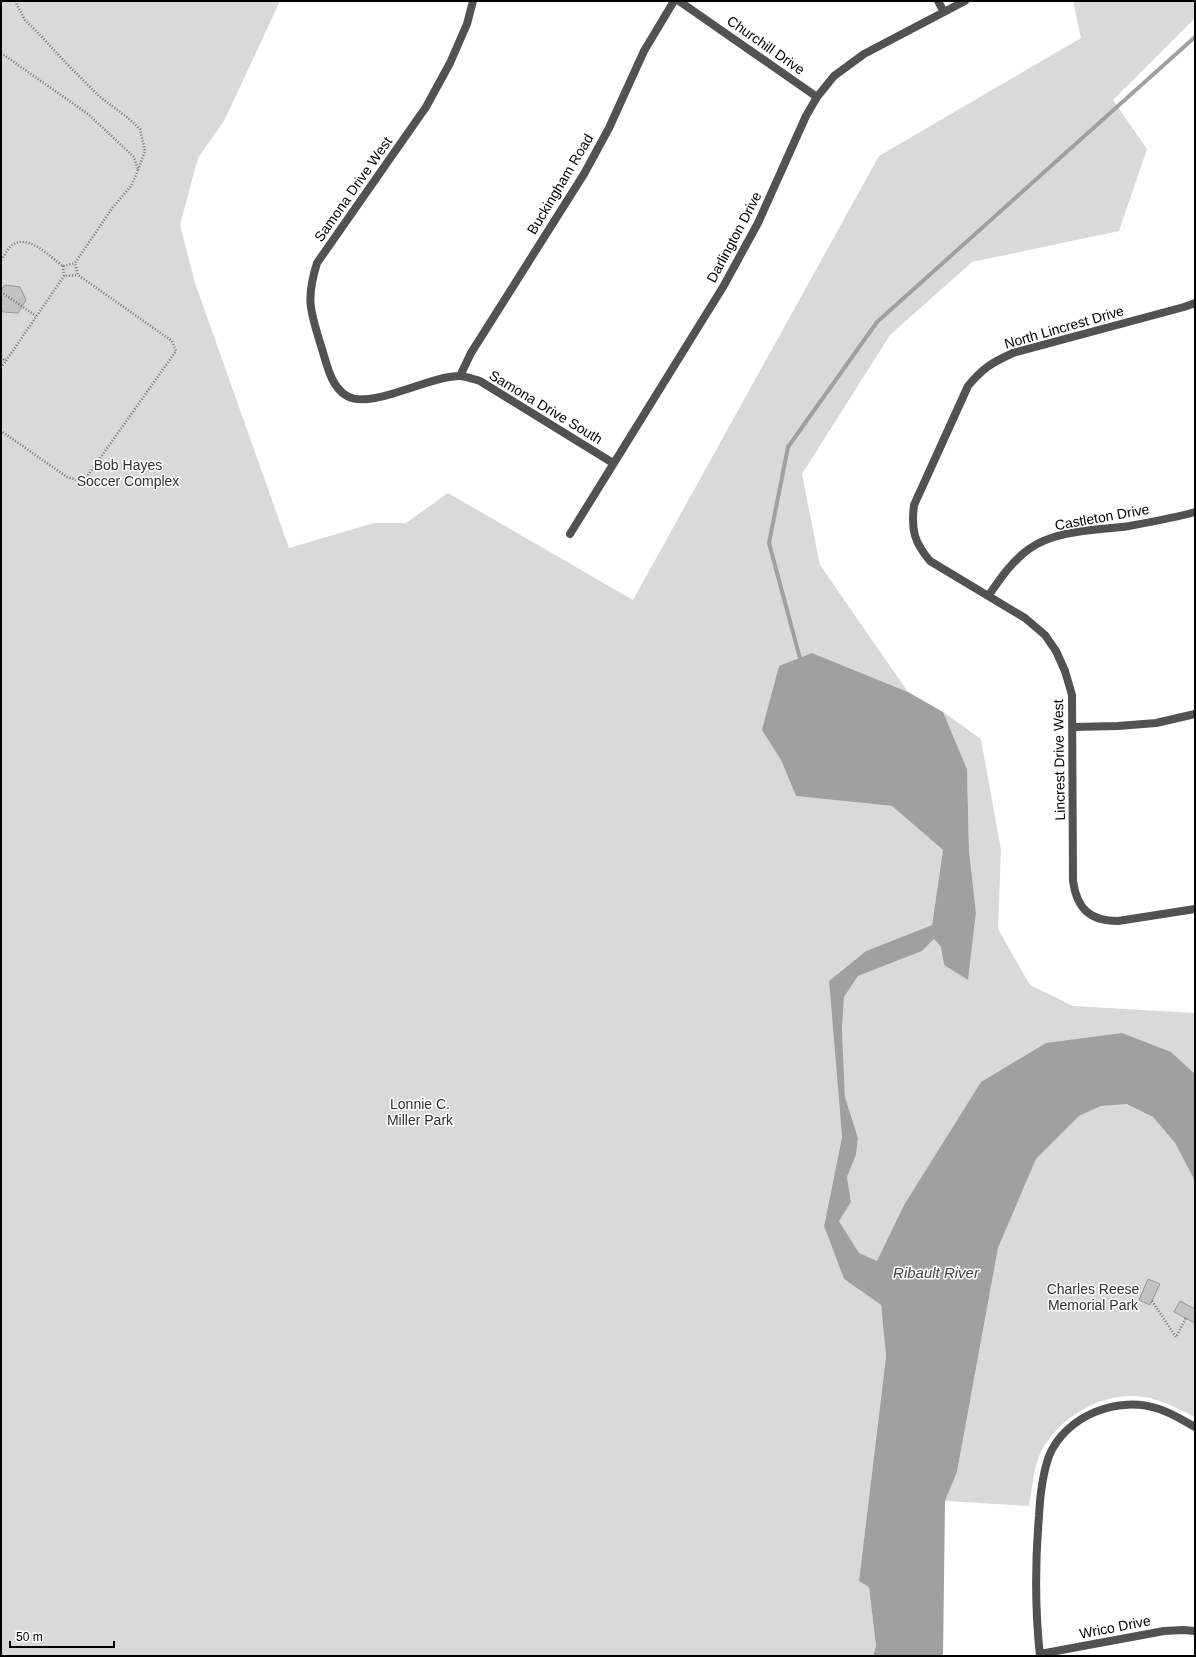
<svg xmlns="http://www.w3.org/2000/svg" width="1196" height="1657" viewBox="0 0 1196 1657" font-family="Helvetica,sans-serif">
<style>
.green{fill:#d9d9d9}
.water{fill:#a0a0a0}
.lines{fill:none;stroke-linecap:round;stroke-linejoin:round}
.stream{stroke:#a0a0a0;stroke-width:4}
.building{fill:#c2c2c2;stroke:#969696}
.path{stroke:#747474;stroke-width:2.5;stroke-dasharray:1 2;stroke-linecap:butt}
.minor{stroke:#525252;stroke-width:8}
.labels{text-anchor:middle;stroke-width:3;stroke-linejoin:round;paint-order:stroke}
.street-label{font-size:14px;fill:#000;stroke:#fff}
.park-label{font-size:14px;fill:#303030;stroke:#fff}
.water-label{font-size:15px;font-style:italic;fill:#414141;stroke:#fff}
</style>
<rect width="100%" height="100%" fill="#fff"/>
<path class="green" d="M1,1H280L224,121L198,158L180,225L195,283L289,548L374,523H406L448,493L633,600L879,156L1081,38L1073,1H1195V18L1113,100L1147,149L1119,231L972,262L890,335L802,474L820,565L908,692L812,653L763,730L781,760L796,796L892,806L943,850L932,925L866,951L829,981L842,1137L824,1226L844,1279L881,1305L886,1355L859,1581L869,1586L876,1646L873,1656H1Z
M943,712L981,739L1001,850L998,929L1030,985L1073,1006L1195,1013V1074L1171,1052L904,1205L877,1262L859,1253L839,1221L851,1202L847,1177L856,1155L858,1138L845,1097L842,1030L844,997L858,976L922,951L934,939L941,947L944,965L968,979L976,913L969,850L967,769Z
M1127,1103L1153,1117L1175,1143L1195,1181V1417C1182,1411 1167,1402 1153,1399C1110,1387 1061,1414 1041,1452C1034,1465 1032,1491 1029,1506L945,1501L957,1472L998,1248L1036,1159L1079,1116L1101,1106Z"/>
<path class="water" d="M812,653L908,692L943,712L967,769L969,850L976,913L968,980L944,965L941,947L934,939L922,951L858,976L844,997L842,1030L845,1097L858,1138L856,1155L847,1177L851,1202L839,1221L859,1253L877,1261L904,1205L981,1082L1046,1043L1122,1033L1171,1052L1195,1074V1181L1175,1143L1153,1117L1127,1104L1101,1106L1079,1116L1036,1159L998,1248L957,1472L945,1501L943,1656H873L876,1646L869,1587L859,1581L886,1356L881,1305L844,1279L824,1226L842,1137L829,981L866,951L932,925L943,850L892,806L796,796L781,760L762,730L779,666Z"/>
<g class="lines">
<path class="stream" d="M801,662L769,543L788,447L877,322L1195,37"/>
</g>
<path class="building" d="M5,285L20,287L26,300L18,313L3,312L1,308V290Z
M1148,1279L1160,1284L1150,1305L1139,1300Z
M1180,1301L1195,1309V1323L1174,1312Z"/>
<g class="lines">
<path class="path" d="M15,1L25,20L41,36L68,65L100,97L128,118L140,129L145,151L138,170
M1,53L88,114L134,157L138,170L131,186L113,207L75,263L78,275L172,341L176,351L86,478L81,481L67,477L1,431
M1,260C4,256 7,250 10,247C26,231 50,257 63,266L75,263
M63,266L64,276L78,275
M1,292L36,316
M1,357L6,361
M1,368L64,276
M1152,1301L1176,1337L1186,1318"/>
<path class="minor" d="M473,1L467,24L450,63L426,107L317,263C305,301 311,313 322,349C327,365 331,387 347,396C372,410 428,376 459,376C465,376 473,379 480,381L613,463
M679,1L817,97
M938,1L944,12
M1195,303L1184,307L1013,353C991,363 983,368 968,386L914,505C911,530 914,542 930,561L1025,618L1045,635L1056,651L1065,671L1072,695L1073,881C1077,909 1090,921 1118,921L1195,909
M460,376L471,353L584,174L609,128L644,51L674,1
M570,534L723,287L758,223L806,116L817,97L834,76L864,54L965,1
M989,595C1000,579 1012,561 1029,549C1058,529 1096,531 1129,526C1151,522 1174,518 1195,512
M1073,727L1118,726L1156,723L1195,714
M1040,1654L1164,1631L1183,1630L1195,1631
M1040,1656C1035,1610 1035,1563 1039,1516C1040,1496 1042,1476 1049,1456C1066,1415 1119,1395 1159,1409C1172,1413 1184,1421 1195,1427"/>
</g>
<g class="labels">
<g class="street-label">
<text transform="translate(766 45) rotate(35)" y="5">Churchill Drive</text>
<text transform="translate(560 184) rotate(-59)" y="5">Buckingham Road</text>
<text transform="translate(353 189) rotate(-55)" y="5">Samona Drive West</text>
<text transform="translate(734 237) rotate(-62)" y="5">Darlington Drive</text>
<text transform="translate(1064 327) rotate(-16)" y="5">North Lincrest Drive</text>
<text transform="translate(546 407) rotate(31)" y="5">Samona Drive South</text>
<text transform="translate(1102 517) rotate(-10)" y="5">Castleton Drive</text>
<text transform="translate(1059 760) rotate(-91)" y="5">Lincrest Drive West</text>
<text transform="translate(1115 1627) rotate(-11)" y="5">Wrico Drive</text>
</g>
<g class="park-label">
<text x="128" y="470">Bob Hayes<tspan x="128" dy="16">Soccer Complex</tspan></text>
<text x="420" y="1109">Lonnie C.<tspan x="420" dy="16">Miller Park</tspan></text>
<text x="1093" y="1294">Charles Reese<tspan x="1093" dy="16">Memorial Park</tspan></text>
</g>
<g class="water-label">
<text x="936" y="1278">Ribault River</text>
</g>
</g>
<rect width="1196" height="1657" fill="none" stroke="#000000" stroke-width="4"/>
<path d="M10 1641v6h104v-6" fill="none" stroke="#000000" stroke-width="2"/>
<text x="16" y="1641" font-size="12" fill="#000000" stroke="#ffffff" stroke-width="3" paint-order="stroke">50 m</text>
</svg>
